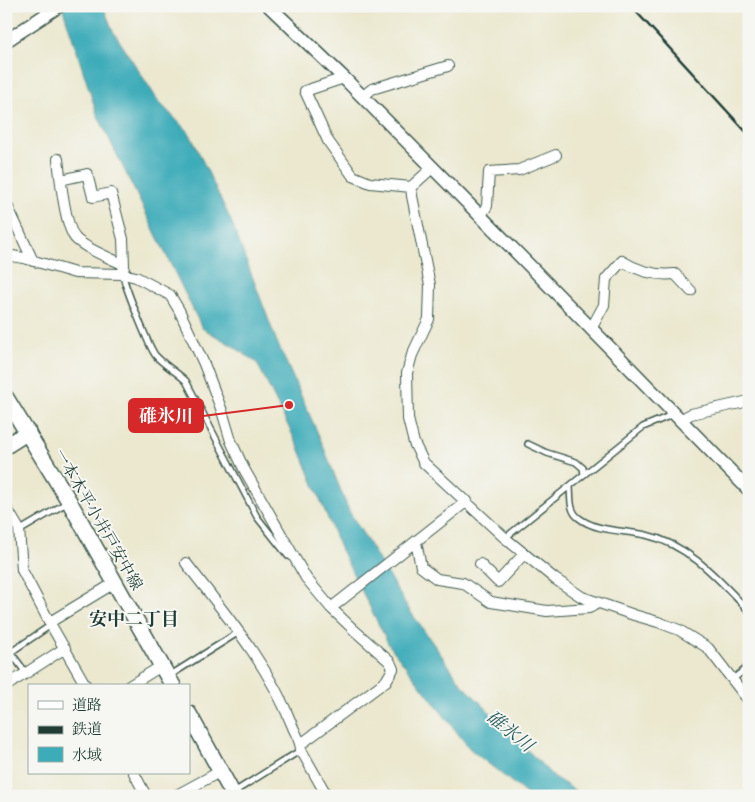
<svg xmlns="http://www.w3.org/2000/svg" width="755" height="802" viewBox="0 0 755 802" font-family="Cardo,'Noto Serif JP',serif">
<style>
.water{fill:#3cacb9;stroke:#2e7476}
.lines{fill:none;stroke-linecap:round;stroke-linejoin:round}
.service-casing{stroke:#3e574b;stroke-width:8}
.minor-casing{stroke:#3e574b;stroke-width:12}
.tertiary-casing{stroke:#3e574b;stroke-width:15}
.secondary-casing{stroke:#3e574b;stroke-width:18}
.service{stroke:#fff;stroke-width:5}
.minor{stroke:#fff;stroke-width:10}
.tertiary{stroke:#fff;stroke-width:12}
.secondary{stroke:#fff;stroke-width:15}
.rail{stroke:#1f3d34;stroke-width:2.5}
.labels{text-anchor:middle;stroke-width:4;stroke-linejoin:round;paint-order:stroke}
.street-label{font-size:16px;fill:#1f3d34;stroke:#f6f6f2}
.neighbourhood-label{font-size:18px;font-weight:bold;fill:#1f3d34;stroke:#f6f6f2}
.water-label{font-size:18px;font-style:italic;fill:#285e5c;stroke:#f6f6f2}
.leader{fill:none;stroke:#d62828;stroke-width:2}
.callout-dot{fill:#d62828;stroke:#f6f6f2;stroke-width:2}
.callout{fill:#d62828;stroke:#d62828;stroke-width:2}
.callout-label{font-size:18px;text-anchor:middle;font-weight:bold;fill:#fff}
</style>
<rect width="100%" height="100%" fill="#f6f6f2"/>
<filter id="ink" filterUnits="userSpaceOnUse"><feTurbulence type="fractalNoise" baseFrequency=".02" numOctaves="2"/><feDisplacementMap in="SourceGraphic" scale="10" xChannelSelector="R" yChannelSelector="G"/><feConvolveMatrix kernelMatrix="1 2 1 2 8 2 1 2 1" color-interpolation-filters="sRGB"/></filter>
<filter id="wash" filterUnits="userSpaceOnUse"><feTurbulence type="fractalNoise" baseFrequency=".0096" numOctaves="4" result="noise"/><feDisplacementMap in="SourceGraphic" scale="20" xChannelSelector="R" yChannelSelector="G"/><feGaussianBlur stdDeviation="1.12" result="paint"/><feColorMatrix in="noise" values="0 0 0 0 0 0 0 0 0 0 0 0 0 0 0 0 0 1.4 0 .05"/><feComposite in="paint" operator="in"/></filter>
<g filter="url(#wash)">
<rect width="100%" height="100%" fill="#ebe8cf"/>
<path class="water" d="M62,6H103L113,31L159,102L190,134L232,223L277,342L320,438L349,511L410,611L462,684L554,777L584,796H529L470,749L389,645L340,548L300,450L257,363L233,346L202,328L97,114Z"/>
</g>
<g filter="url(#ink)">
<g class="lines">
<g class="service-casing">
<path id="service" d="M123,275C124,284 150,350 156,356C165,366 176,371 186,381L257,517L288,556H292
M528,444L547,453L576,462L583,468L584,474
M570,487C571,498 569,511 579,518C597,532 624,530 646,535C690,545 719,580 749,611
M19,531L68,502
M505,538L643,427L667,417L671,412
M6,646L26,673
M11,652L51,625
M169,676L239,632
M732,680L749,666
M234,792L301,750"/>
</g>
<g class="minor-casing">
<path id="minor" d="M344,78L305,91L328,141L353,176L370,183L411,187L432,168
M362,97L372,89L448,66
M58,159C60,176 65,228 76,239C89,251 109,257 124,265L123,274
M61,180L87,174L93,197L111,193L123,239L124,265
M411,187L412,196L430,285L429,319L412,355L407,373L408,419L414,443L424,463L505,538L555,579L582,597L634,615L658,622L679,630L708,648L749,701
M6,203L33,261
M480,217L487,206L489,172L519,170L556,155
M6,255L24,258L75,273L123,274L136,277L170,295L179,310L204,364L222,411L231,441L244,469L306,578L331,608L354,630L390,662L393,669L386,681L301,744
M591,329L604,305L606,279L622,261C638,271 656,276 675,274L691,291
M680,420L691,414L749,401
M6,507L19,529L22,570L51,625L86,686
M416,542L421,567L437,579L463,583L491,602L547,611L589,608L598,603
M186,563C226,615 268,664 292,725C295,733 301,741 301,750L327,796
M480,564L498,582L524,554
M331,608L467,501
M50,622L116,582
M6,686L65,648
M129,686L163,665
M134,773L146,796
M175,796L221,771"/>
</g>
<g class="tertiary-casing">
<path id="tertiary" d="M269,6L344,78L524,260L749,490
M6,41L59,6"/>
</g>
<g class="secondary-casing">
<path id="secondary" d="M6,398L69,501L173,686
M6,446L28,432
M189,714L234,796"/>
</g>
<use href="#service" class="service"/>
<use href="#minor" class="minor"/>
<use href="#tertiary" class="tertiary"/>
<use href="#secondary" class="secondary"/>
<path class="rail" d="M631,6L749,135"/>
</g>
</g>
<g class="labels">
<g class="street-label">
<text transform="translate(99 519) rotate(60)" y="6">一本木平小井戸安中線</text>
</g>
<g class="neighbourhood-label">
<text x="134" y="625">安中二丁目</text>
</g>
<g class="water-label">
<text transform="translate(510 731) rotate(39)" y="6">碓氷川</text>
</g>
</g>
<path class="leader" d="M289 405L203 416"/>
<circle class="callout-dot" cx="289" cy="405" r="5"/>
<rect class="callout" x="129" y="399" width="74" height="33" rx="5"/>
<g class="callout-label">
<text x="166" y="422">碓氷川</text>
</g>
<rect width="755" height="802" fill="none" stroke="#f6f6f2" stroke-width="25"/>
<rect x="28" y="684" width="162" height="90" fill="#f6f6f2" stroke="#a0aca6"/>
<rect x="38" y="701" width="25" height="8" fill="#ffffff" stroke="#a0aca6"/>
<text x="72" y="710" font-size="15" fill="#1f3d34">道路</text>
<rect x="38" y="726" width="25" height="8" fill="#1f3d34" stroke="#a0aca6"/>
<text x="72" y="734" font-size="15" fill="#1f3d34">鉄道</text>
<rect x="38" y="747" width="25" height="15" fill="#3cacb9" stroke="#a0aca6"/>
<text x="72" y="760" font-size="15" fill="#1f3d34">水域</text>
</svg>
